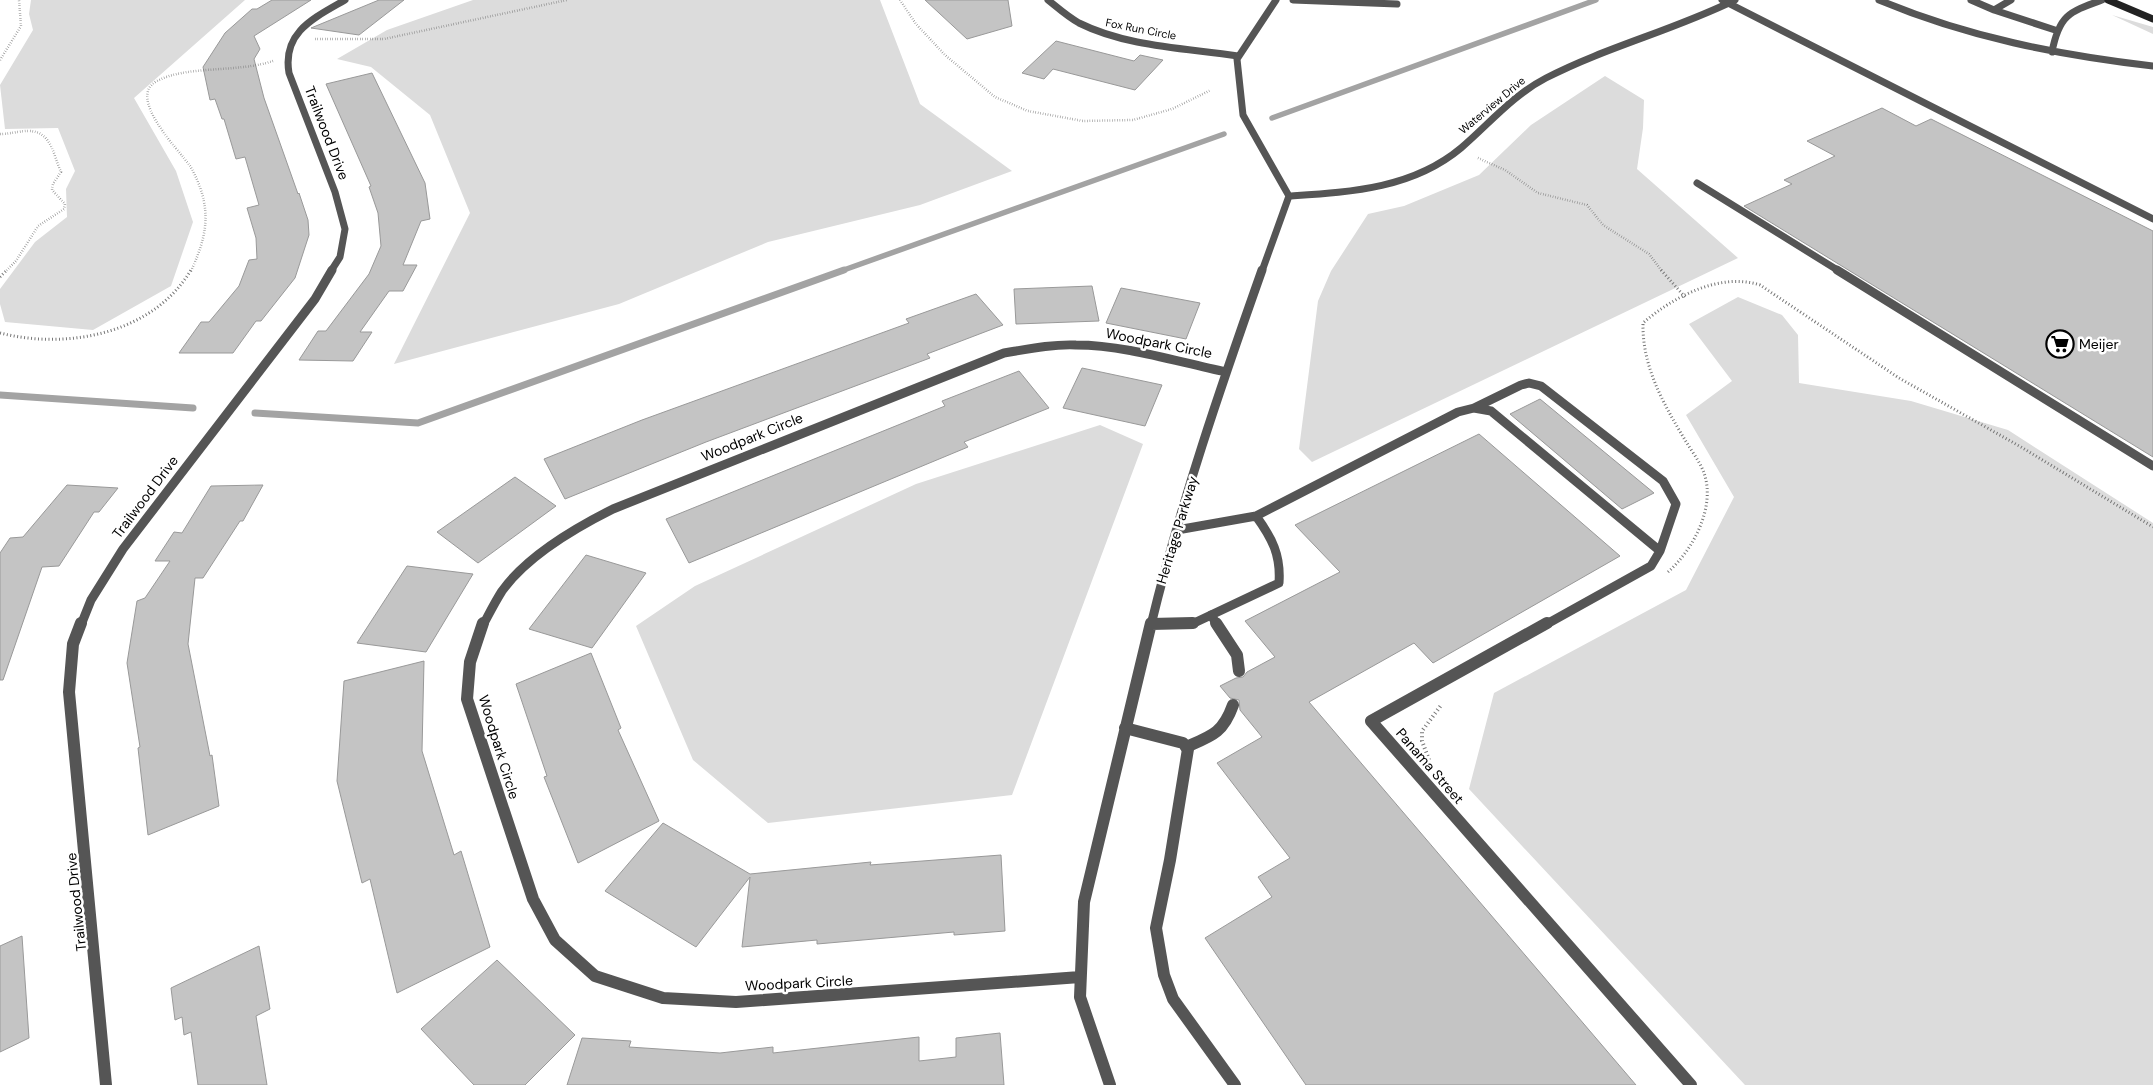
<svg xmlns="http://www.w3.org/2000/svg" width="2153" height="1085" viewBox="0 0 2153 1085" font-family="'DM Sans',sans-serif">
<style>
.green{fill:#dcdcdc}
.lines{fill:none;stroke-linecap:round;stroke-linejoin:round}
.stream-far1{stroke:#a3a3a3;stroke-width:5.5}
.stream{stroke:#a3a3a3;stroke-width:7}
.building{fill:#c4c4c4;stroke:#999}
.path-far2{stroke:#777;stroke-width:2.5;stroke-dasharray:0.5 2;stroke-linecap:butt}
.path-far1{stroke:#777;stroke-width:3;stroke-dasharray:1 2.5;stroke-linecap:butt}
.path{stroke:#777;stroke-width:4;stroke-dasharray:1 3;stroke-linecap:butt}
.lane-far2{stroke:#555;stroke-width:7}
.lane-far1{stroke:#555;stroke-width:9}
.lane{stroke:#555;stroke-width:12}
.street-far2{stroke:#555;stroke-width:7}
.street-far1{stroke:#555;stroke-width:9}
.street{stroke:#555;stroke-width:12}
.secondary{stroke:#222;stroke-width:7}
.labels{text-anchor:middle;stroke-width:5;stroke-linejoin:round;paint-order:stroke}
.far-street-label{font-size:11px;fill:#000;stroke:#fff}
.street-label{font-size:14px;fill:#000;stroke:#fff}
.poi-label{font-size:14px;fill:#000;stroke:#fff;text-anchor:start}
</style>
<rect width="100%" height="100%" fill="#fff"/>
<path class="green" d="M31,0H245L134,98L176,171L193,222L171,286L93,330L5,322L0,304V289L35,242L67,217L66,189L75,171L58,128L5,129L0,85L33,30L29,14Z
M473,0H880L920,104L1012,171L920,205L768,242L619,304L394,364L470,213L430,115L371,67L337,59L387,30Z
M2112,15L2153,27V34Z
M1605,76L1644,100L1643,128L1637,169L1738,258L1312,462L1299,449L1318,301L1331,271L1368,214L1404,206L1479,175L1531,125Z
M1738,297L1782,315L1798,335L1799,383L1911,401L2008,430L2153,523V1085H1745L1469,789L1494,693L1686,590L1734,497L1686,415L1732,381L1689,324Z
M1100,425L1143,444L1012,795L768,823L693,760L636,626L695,586L916,484Z"/>
<g class="lines">
<path class="stream-far1" d="M1272,118L1596,0
M841,271L1224,134"/>
<path class="stream" d="M0,395L193,408
M255,413L418,423L844,270"/>
</g>
<path class="building" d="M272,0H311L254,36L260,49L254,59L264,98L298,194L299,193L308,220L309,235L295,278L261,321H256L233,353H179L201,322H209L239,286L249,260L257,259L256,238L247,208L259,205L245,157L236,159L224,119H222L215,99L210,100L203,67L225,33L252,9H257Z
M379,0H404L359,35L311,28Z
M925,0H1008L1012,26L967,39Z
M1056,41L1134,61L1140,55L1163,60L1135,90L1053,69L1044,79L1022,73Z
M372,73L425,183L430,219L421,221L403,265H417L403,291H389L360,332H372L353,361L299,360L318,331H326L369,274L381,246L378,213L369,187L371,186L326,84Z
M1882,108L1916,126L1931,119L2153,231V457L1744,206L1792,184L1784,180L1835,156L1807,141Z
M1092,286L1099,321L1016,324L1014,289Z
M1121,288L1200,303L1186,339L1106,323Z
M976,294L1003,325L927,354L930,358L706,442L565,499L544,459L642,420L909,323L906,319Z
M1082,368L1162,385L1145,426L1063,408Z
M1019,371L1049,408L964,442L968,447L689,563L666,519L945,406L942,401Z
M1540,399L1654,493L1622,509L1510,414Z
M1479,434L1620,556L1433,663L1414,643L1309,702L1636,1085H1306L1205,938L1272,897L1258,877L1290,858L1217,763L1262,737L1240,710L1239,700L1230,698L1220,686L1236,678L1243,677L1247,672L1275,657L1245,621L1340,572L1295,525Z
M515,477L556,506L478,563L437,532Z
M67,485L118,488L99,512H94L59,566L42,567L3,680H0V553L10,538L23,537Z
M263,485L243,521H240L203,578H195L188,644L210,756L212,755L219,806L148,835L138,748L140,747L127,663L137,601L145,598L170,561H155L174,532L182,533L211,486Z
M586,555L646,573L592,648L529,629Z
M407,566L473,574L426,652L357,643Z
M591,653L621,728L618,730L659,821L578,863L544,777L547,776L516,684Z
M424,661L422,751L454,855L461,851L490,947L397,993L370,879L362,883L337,781L344,681Z
M663,823L750,874L871,862L870,865L1001,855L1005,931L954,935V932L817,944V940L742,947L750,877L696,947L605,891Z
M22,936L29,1038L0,1052V946Z
M259,946L270,1009L256,1016L267,1085H198L191,1032L184,1035L182,1017L175,1020L171,988Z
M497,960L575,1035L525,1085H474L421,1029Z
M1000,1033L1004,1085H567L582,1038L631,1041L629,1047L720,1053L773,1047V1053L919,1037V1061L956,1057V1038Z"/>
<g class="lines">
<path class="path-far2" d="M900,0L916,24L945,55L995,97L1028,111L1083,121L1133,120L1172,109L1211,90
M315,39H384L567,0
M0,60L21,26L19,0
M0,134C10,134 19,131 28,131C52,131 53,155 61,172L53,184L52,190L65,204L64,209L38,226L16,261L6,271
M1478,158L1505,170L1538,193L1587,205L1603,225L1649,254L1662,271
M191,271C201,249 209,227 204,202C202,190 196,176 190,166C178,149 126,97 157,81C187,65 238,73 273,61"/>
<path class="path-far1" d="M1661,270L1685,297
M0,277L7,270
M0,333C67,350 153,334 191,270
M1668,572C1693,550 1716,507 1704,473C1700,462 1691,450 1685,440C1663,403 1642,366 1643,323C1673,297 1720,272 1760,285L1899,378L2021,447L2153,527"/>
<path class="path" d="M1429,760L1422,741V731L1442,704"/>
<path class="lane-far2" d="M1293,0L1397,4
M1722,0L2153,219
M1879,0C1967,37 2058,55 2153,66
M1971,0L1994,10
M2011,0L1994,10L2055,30
M2052,52C2059,15 2069,12 2102,0
M1697,183L1839,271"/>
<path class="lane-far1" d="M1837,270L2153,466
M1211,615L1217,625"/>
<path class="lane" d="M1216,623L1237,655L1239,671
M1186,747C1212,736 1223,733 1233,705"/>
<path class="street-far2" d="M1048,0C1058,8 1068,17 1079,23C1127,47 1186,48 1238,56
M1289,196C1350,192 1412,189 1461,148C1489,124 1513,95 1546,78C1606,47 1674,30 1735,0
M331,271L340,257L345,229L335,192L289,73C282,32 314,18 345,0
M1262,271L1289,196L1243,115L1237,59L1276,0"/>
<path class="street-far1" d="M1474,408L1521,385L1529,383L1541,386L1663,481L1676,504L1660,551
M1177,530L1256,516L1458,412L1474,408L1491,411L1660,551L1651,566L1545,625
M1151,624H1192L1279,583C1281,555 1272,538 1256,516
M81,625L91,600L123,549L315,299L332,270
M483,625C489,614 495,602 502,591C527,556 575,528 613,509L1004,353C1028,349 1052,344 1076,345C1126,345 1177,362 1226,372
M1151,625C1180,505 1221,386 1262,270"/>
<path class="street" d="M81,623L73,644L69,692L106,1085
M483,623L470,662L467,699L533,899L555,940L595,976L663,998L736,1002L1080,977
M1547,623L1371,721L1691,1085
M1151,624L1193,623
M1125,728L1183,743L1188,749L1170,860L1156,928L1164,975L1173,999L1235,1085
M1110,1085L1080,997L1084,902L1151,623"/>
<path class="secondary" d="M2108,0L2153,19"/>
</g>
<defs>
<g id="supermarket-ring" transform="scale(1.4375)"><circle r="9.5" fill="#fff" stroke="#000" stroke-width="1.5"/><path d="M-6-5.5h2.5l.6 2H6L4.5 2H-2.5L-4.4-4H-6ZM-1.5 3.2a1.3 1.3 0 1 0 .1 0ZM3 3.2a1.3 1.3 0 1 0 .1 0Z" fill="#000"/></g>
</defs>
<g fill-rule="evenodd">
<use href="#supermarket-ring" x="2060" y="344"/>
</g>
<g class="labels">
<g class="far-street-label">
<text transform="translate(1141 29) rotate(11)" y="4">Fox Run Circle</text>
<text transform="translate(1492 105) rotate(-40)" y="4">Waterview Drive</text>
</g>
<g class="street-label">
<text transform="translate(327 133) rotate(69)" y="5">Trailwood Drive</text>
<text transform="translate(1159 343) rotate(11)" y="5">Woodpark Circle</text>
<text transform="translate(752 437) rotate(-22)" y="5">Woodpark Circle</text>
<text transform="translate(145 497) rotate(-53)" y="5">Trailwood Drive</text>
<text transform="translate(1177 530) rotate(-73)" y="5">Heritage Parkway</text>
<text transform="translate(499 747) rotate(73)" y="5">Woodpark Circle</text>
<text transform="translate(1430 766) rotate(49)" y="5">Panama Street</text>
<text transform="translate(76 902) rotate(-96)" y="5">Trailwood Drive</text>
<text transform="translate(799 983) rotate(-3)" y="5">Woodpark Circle</text>
</g>
<g class="poi-label">
<text x="2079" y="349">Meijer</text>
</g>
</g>
</svg>
